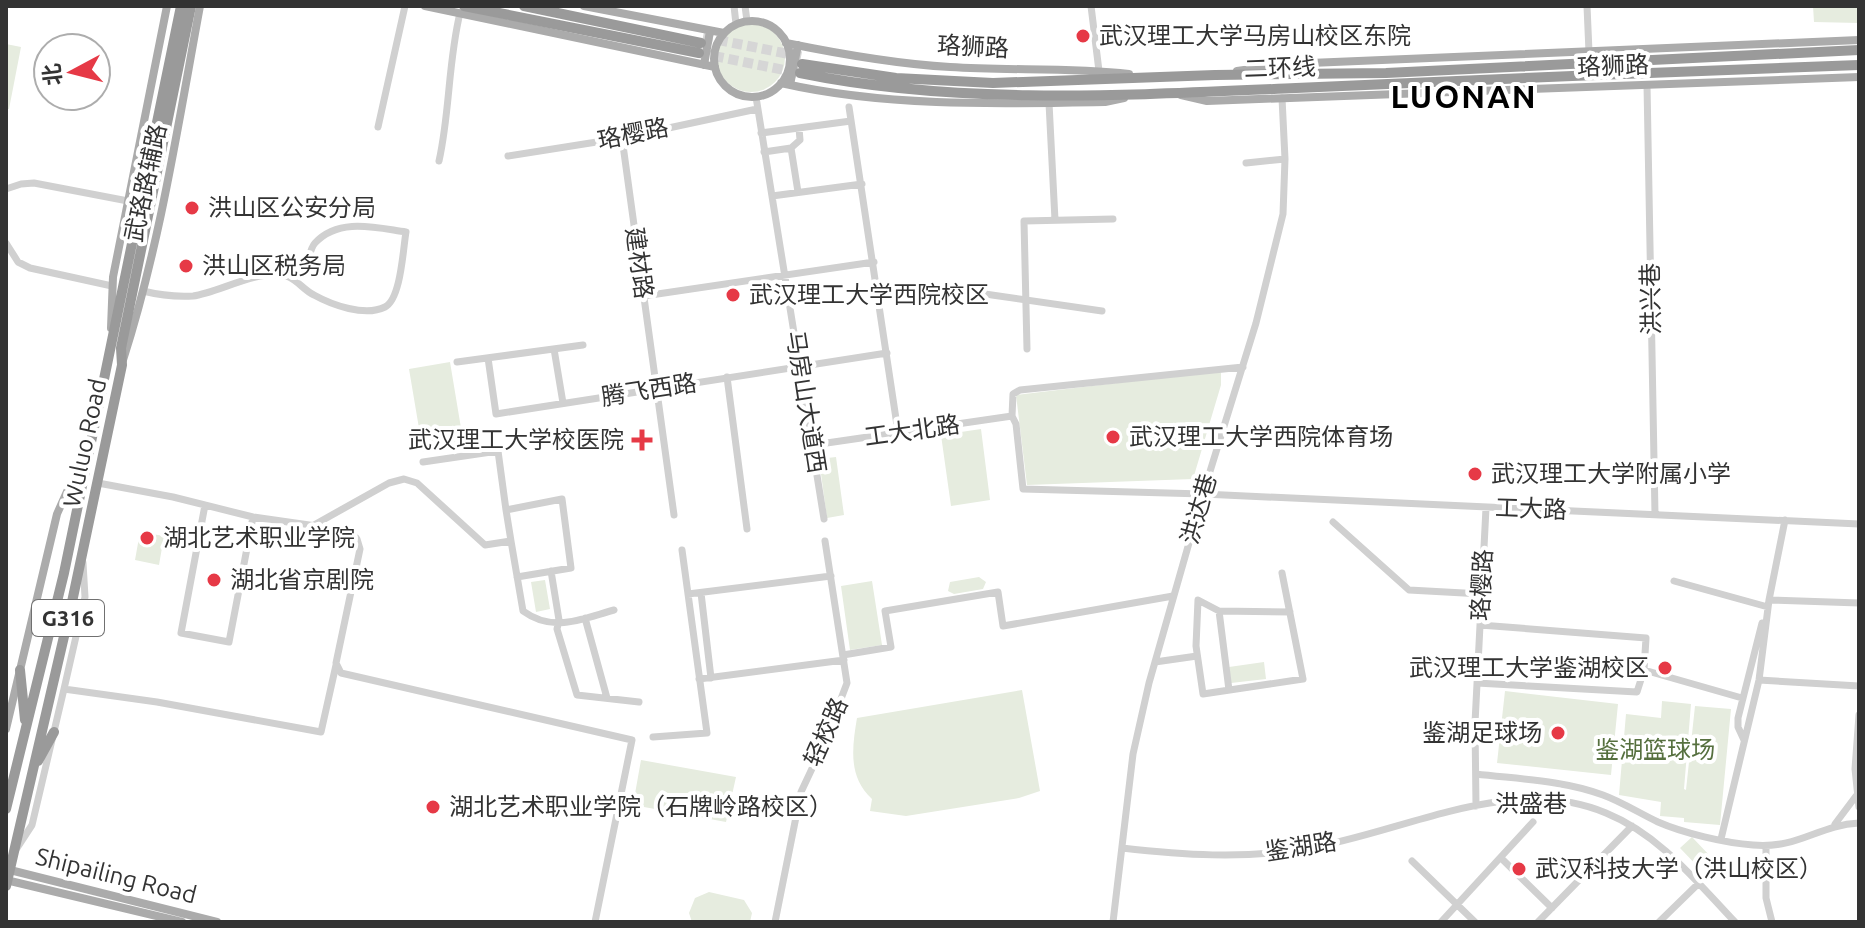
<svg xmlns="http://www.w3.org/2000/svg" width="1865" height="928" viewBox="0 0 1865 928" font-family="Ubuntu,'Noto Sans SC',sans-serif">
<style>
.green{fill:#e6ecdf}
.lines{fill:none;stroke-linecap:round;stroke-linejoin:round}
.highway-tunnel{stroke:#d6d6d6;stroke-width:10;stroke-dasharray:10 5;stroke-linecap:butt}
.minor{stroke:#d0d0d0;stroke-width:7}
.major{stroke:#ababab;stroke-width:8}
.highway{stroke:#9a9a9a;stroke-width:10}
.poi-dot{fill:#e63946;stroke:#fff;stroke-width:3}
.labels{text-anchor:middle;stroke-width:8;stroke-linejoin:round;paint-order:stroke}
.shield{fill:#fff;stroke:#707070;stroke-width:2}
.shield-label{font-size:22px;font-weight:bold;fill:#333}
.poi-label{font-size:24px;fill:#333;stroke:#fff;text-anchor:start}
.street-label{font-size:24px;fill:#333;stroke:#fff}
.park-label{font-size:24px;fill:#56703f;stroke:#fff}
.district-label{font-size:32px;font-weight:bold;letter-spacing:2px;fill:#000;stroke:#fff}
</style>
<rect width="100%" height="100%" fill="#fff"/>
<path class="green" d="M1813,6H1859V23L1814,22Z
M717 58a34 34 0 1 1 68 0a34 34 0 1 1-68 0Z
M6,44L21,47L9,109H6Z
M450,362L464,446L423,452L409,369Z
M1218,371L1221,373V385L1193,479L1027,485L1016,395Z
M981,429L990,500L951,506L941,435Z
M836,457L844,515L827,518L819,459Z
M140,532L164,536L159,565L135,560Z
M979,577L986,582L983,589L954,594L948,591L950,582Z
M545,580L550,609L536,612L531,582Z
M872,581L882,645L850,650L841,586Z
M1264,662L1266,679L1231,683L1229,667Z
M1022,690L1040,791L1019,798L906,816L870,811L872,799C848,777 852,748 857,718Z
M1505,691L1618,704L1611,775L1497,763Z
M1662,701L1691,704L1684,789L1686,790L1695,706L1731,709L1720,825L1684,822V818L1660,816L1661,802L1619,795L1626,714L1661,718Z
M641,760L736,777L726,822L633,805Z
M1692,837L1712,858L1700,869L1680,848Z
M709,892L744,900L752,913L750,922H692L689,913L695,898Z"/>
<g class="lines">
<path class="highway-tunnel" d="M703,37L804,57
M699,53L799,73"/>
<path class="minor" d="M734,6L736,24
M745,6L747,21
M1091,6L1099,71
M1587,6L1589,52
M1647,85L1655,514
M756,97L824,519
M1049,103L1055,220
M849,107L898,432
M378,127L405,6
M761,133L851,121
M622,138L674,515
M791,148L800,140L799,128
M764,152L791,148L798,192
M508,156L622,138L757,109
M439,161C450,112 448,62 460,13
M1246,163L1285,159
M6,189L21,184L34,183L128,201
M772,196L862,184
M6,243L18,262L30,268L112,286
M143,291C159,295 176,297 193,296C219,293 263,266 289,277C298,281 305,291 314,295C332,305 365,317 385,307C401,299 403,249 406,232C377,228 339,217 315,243C308,251 310,263 304,272L289,277
M978,293L1102,311
M644,296L874,262
M554,349L563,403
M1027,349L1024,221L1113,219
M488,358L496,414L887,353
M457,362L583,345
M1243,367L1020,390L1013,394L1012,416L1016,424L1023,489L1203,494L1859,524
M727,377L747,529
M813,445L1012,416
M423,462L498,451L506,510
M98,483L173,497L253,517L351,531L357,539L360,549L336,663L341,673L632,740L595,922
M205,505L181,633L229,642L253,517
M1333,522L1409,590L1482,594
M314,525L389,483L404,479L417,483L485,545L511,541L506,510L562,499L571,568L517,577
M511,541L523,611C553,633 581,619 614,610
M551,571L559,620L557,629L577,695L639,702
M1282,573L1303,679L1203,694L1196,646L1198,600L1219,611L1290,612
M1674,581L1768,607
M701,593L711,678
M688,594L831,576
M1769,600L1859,603
M1219,611L1229,690
M585,618L607,698
M1480,625L1646,638L1644,670
M843,655L891,647L885,611L998,592L1003,626L1173,596
M1155,662L1197,656
M699,679L844,660
M1759,680L1859,686
M1477,683L1637,692L1644,670L1742,698
M64,689L157,702L321,732L336,665
M1859,715L1855,769L1859,807
M653,737L707,733L682,550
M1744,740L1738,727V718L1762,623
M1476,774C1517,779 1563,780 1603,795C1622,802 1639,813 1658,822C1683,833 1725,843 1753,845C1799,849 1818,825 1859,823
M1476,806L1475,723L1486,508
M1835,824L1856,796
M1721,839L1759,680L1769,600L1785,520
M1766,846V898L1772,922
M17,848L32,825L64,689L85,597L83,563
M1122,848C1183,855 1242,859 1304,849C1401,834 1509,772 1606,813C1660,835 1696,881 1735,922
M1501,858L1552,908
M1412,861L1475,922
M775,922L801,792L825,741L847,683L825,541
M1113,922L1133,754L1149,683L1203,494L1256,323L1283,214L1285,159L1282,98
M1441,922L1533,822
M1538,922L1632,826
M1659,922L1699,883"/>
<path class="major" d="M425,6L715,67
M584,6L724,33
M714 59a38 38 0 1 1 76 0a38 38 0 1 1-76 0Z
M786,43C840,54 895,64 950,67C1010,71 1070,67 1129,74
M704,65L710,31
M1237,71L1286,64L1859,40
M781,83C886,107 997,104 1105,102L1124,98
M790,85L798,45
M1181,95L1207,101L1859,77
M111,328L113,277L167,6
M123,360C160,245 178,125 200,6
M6,729L57,514L69,487L84,470
M6,869L217,922
M6,880L182,922"/>
<path class="highway" d="M464,6L699,53
M524,6L701,43
M802,64L896,78L993,83L1215,75L1386,73L1859,50
M800,73C960,106 1134,95 1296,88C1484,80 1671,71 1859,65
M20,670L25,720
M38,761L54,732
M6,809L64,573L181,6
M6,886L72,602L122,365L121,348L191,6"/>
</g>
<g class="poi-dot">
<circle cx="1083" cy="36" r="8"/>
<circle cx="192" cy="208" r="8"/>
<circle cx="186" cy="266" r="8"/>
<circle cx="733" cy="295" r="8"/>
<circle cx="1113" cy="437" r="8"/>
<path d="M638 428h8v8h8v8h-8v8h-8v-8h-8v-8h8z"/>
<circle cx="1475" cy="474" r="8"/>
<circle cx="147" cy="538" r="8"/>
<circle cx="214" cy="580" r="8"/>
<circle cx="1665" cy="668" r="8"/>
<circle cx="1558" cy="733" r="8"/>
<circle cx="433" cy="807" r="8"/>
<circle cx="1519" cy="869" r="8"/>
</g>
<g class="labels">
<rect class="shield" x="32" y="600" width="72" height="36" rx="6"/>
<g class="shield-label">
<text x="68" y="626">G316</text>
</g>
<g class="poi-label">
<text x="1099" y="44">武汉理工大学马房山校区东院</text>
<text x="208" y="216">洪山区公安分局</text>
<text x="202" y="274">洪山区税务局</text>
<text x="749" y="303">武汉理工大学西院校区</text>
<text x="1129" y="445">武汉理工大学西院体育场</text>
<text x="624" y="448" text-anchor="end">武汉理工大学校医院</text>
<text x="1491" y="482">武汉理工大学附属小学</text>
<text x="163" y="546">湖北艺术职业学院</text>
<text x="230" y="588">湖北省京剧院</text>
<text x="1649" y="676" text-anchor="end">武汉理工大学鉴湖校区</text>
<text x="1542" y="741" text-anchor="end">鉴湖足球场</text>
<text x="449" y="815">湖北艺术职业学院（石牌岭路校区）</text>
<text x="1535" y="877">武汉科技大学（洪山校区）</text>
</g>
<g class="street-label">
<text transform="translate(973 47) rotate(3)" y="8">珞狮路</text>
<text transform="translate(1613 66) rotate(-2)" y="8">珞狮路</text>
<text transform="translate(1280 68) rotate(-2)" y="8">二环线</text>
<text transform="translate(633 134) rotate(-11)" y="8">珞樱路</text>
<text transform="translate(146 183) rotate(-78)" y="8">武珞路辅路</text>
<text transform="translate(639 263) rotate(82)" y="8">建材路</text>
<text transform="translate(1651 299) rotate(-91)" y="8">洪兴巷</text>
<text transform="translate(649 390) rotate(-9)" y="8">腾飞西路</text>
<text transform="translate(806 402) rotate(81)" y="8">马房山大道西</text>
<text transform="translate(912 431) rotate(-8)" y="8">工大北路</text>
<text transform="translate(85 443) rotate(-78)" y="8">Wuluo Road</text>
<text transform="translate(1199 509) rotate(-74)" y="8">洪达巷</text>
<text transform="translate(1531 509) rotate(2)" y="8">工大路</text>
<text transform="translate(1482 585) rotate(-87)" y="8">珞樱路</text>
<text transform="translate(826 732) rotate(-66)" y="8">轻校路</text>
<text x="1531" y="812">洪盛巷</text>
<text transform="translate(1301 847) rotate(-9)" y="8">鉴湖路</text>
<text transform="translate(116 876) rotate(14)" y="8">Shipailing Road</text>
</g>
<g class="park-label">
<text x="1655" y="758">鉴湖篮球场</text>
</g>
<g class="district-label">
<text x="1464" y="108">LUONAN</text>
</g>
</g>
<rect width="1865" height="928" fill="none" stroke="#333333" stroke-width="16"/>
<g transform="translate(72 72) rotate(263)"><circle r="38" fill="#ffffff" stroke="#adadad" stroke-width="2"/>
<path d="M0-6L14 30L0 20L-14 30Z" fill="#e63946"/>
<text y="-12" font-size="22" font-weight="bold" text-anchor="middle" fill="#333333">北</text>
</g>
</svg>
